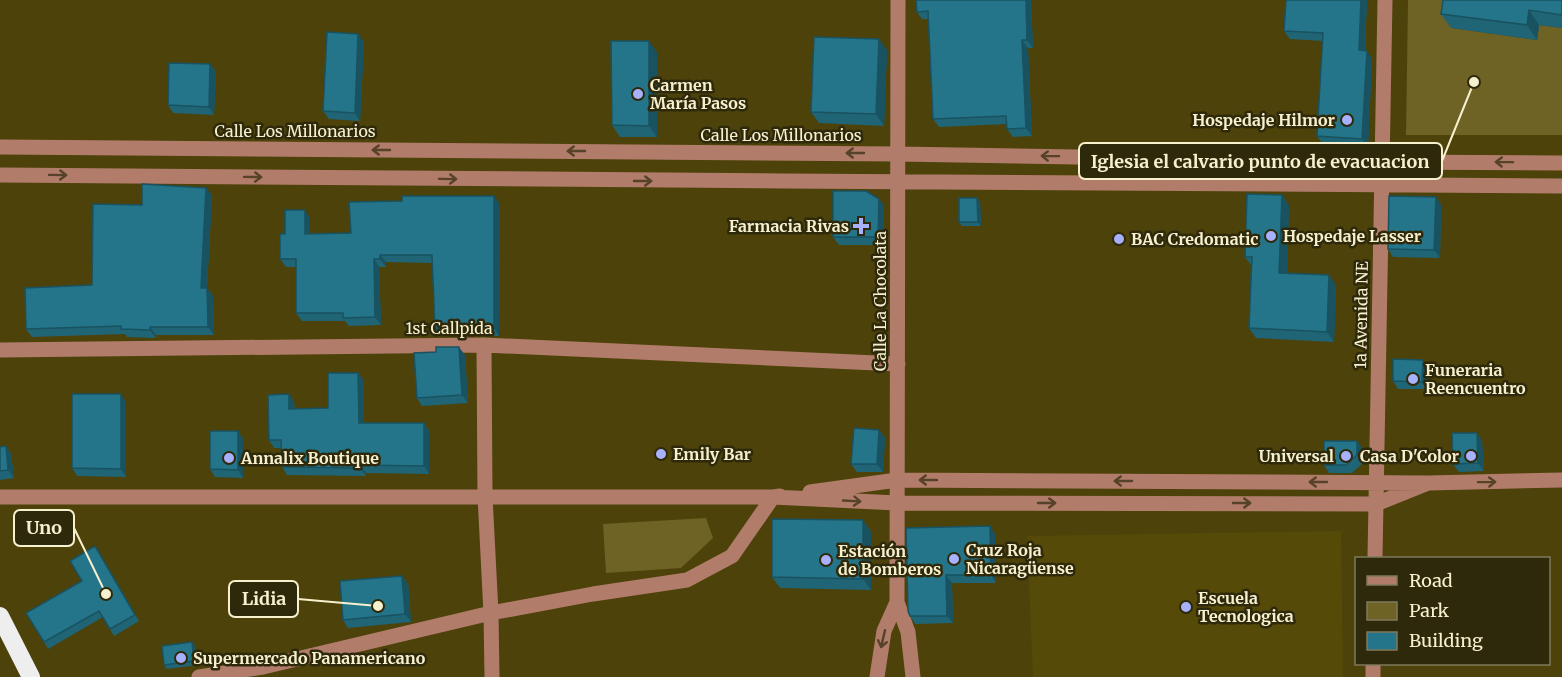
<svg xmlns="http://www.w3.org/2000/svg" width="1562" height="677" viewBox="0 0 1562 677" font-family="Merriweather,serif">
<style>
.built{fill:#564a08}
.green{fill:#6e6225}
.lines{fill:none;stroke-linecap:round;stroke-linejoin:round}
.minor{stroke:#b27c6b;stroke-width:15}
.highway{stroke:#eee;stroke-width:18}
.wall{fill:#1f6576}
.shaded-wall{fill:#195260}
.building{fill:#247589;stroke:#195260;stroke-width:1.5}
.oneway{stroke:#564228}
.poi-dot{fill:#a7b1fc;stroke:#2f290c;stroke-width:2}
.labels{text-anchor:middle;stroke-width:5;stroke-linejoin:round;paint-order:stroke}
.poi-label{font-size:16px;font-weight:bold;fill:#f7f0ce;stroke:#2f290c;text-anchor:start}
.street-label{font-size:16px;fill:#f7f0ce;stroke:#2f290c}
.leader{fill:none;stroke:#f7f0ce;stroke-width:2}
.callout-dot{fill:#f7f0ce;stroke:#2f290c;stroke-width:2}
.callout{fill:#2f290c;stroke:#f7f0ce;stroke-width:2}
.callout-label{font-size:18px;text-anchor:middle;font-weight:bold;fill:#f7f0ce}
</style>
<rect width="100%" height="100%" fill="#4d420a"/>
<path class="built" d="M1341,531L1343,677H1033L1027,536Z"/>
<path class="green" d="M1408,0H1455L1452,28L1537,40L1539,25L1562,28V135H1406Z
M706,518L713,538L681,568L606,573L603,524Z"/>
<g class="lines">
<path class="minor" d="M898,0L897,602L908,632L913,677
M0,147L898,154L1381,162L1562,163
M0,175C521,180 1041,182 1562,186
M484,345L485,496L491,613L492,677
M0,350L484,345L898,364
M810,492L897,480L1428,483L1562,480
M0,497H773L897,503L1376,504L1428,483
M1375,558L1385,0
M199,677L263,667L491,613L593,594L687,580L732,556L773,497L780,496
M877,677L884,631L897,602
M1373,677V664"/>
<path class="highway" d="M0,616L31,677"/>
</g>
<path class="wall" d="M1031,0L1033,48H1028L1032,136L1013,137L1007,129V124L939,127L933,119L929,19H922L917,12Z
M1286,0H1367L1365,51L1372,59L1368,147L1323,144L1317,136L1323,41L1290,39L1284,31Z
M1562,0V28L1539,25L1537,40L1451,28L1441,14Z
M364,42L360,121L329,119L323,111Z
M887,50L884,126L819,123L811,112Z
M657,52V137H620L612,125Z
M216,72L214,115L173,113L168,105Z
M212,195L207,288L213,296L214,335H156V338L127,337L125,334L32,337L26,329L92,285L142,205Z
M1436,197L1441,205L1440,258L1393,257L1388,249Z
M977,198L980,202L981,226H962L959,222Z
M879,199L884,206V245H839L833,237Z
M500,204L499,336H441L435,328L432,263L386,262V267H379L381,325L349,326L345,321H302L296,313V267H286L280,259L285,234L310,218V233H351Z
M1289,205L1287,273L1336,285L1334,342L1256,338L1249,328L1251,265L1245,257Z
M465,355L468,403L422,406L417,398Z
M1428,368L1427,389H1398L1393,381Z
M358,373L364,381V423H424L429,431V474L366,473V476L287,475L282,467V448H274L269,440L289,394L294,402L295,409L328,408Z
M126,402V477L77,476L72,468Z
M879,430L885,438L883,472H857L851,464Z
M238,431L243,439V478L215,477L210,469Z
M1482,441L1484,471L1459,472L1453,464Z
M6,446L11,454L14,478L0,480V447Z
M1363,449V463L1352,473H1329L1324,465Z
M863,520L871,532V590L780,588L772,577Z
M906,528L995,534L996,583H952L953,623L915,624L910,616Z
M95,546L139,621L114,636L103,617L48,649L44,642L82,581Z
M402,576L408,584L411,622L348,628L343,620Z
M195,646L197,665L167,669L164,665Z"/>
<path class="shaded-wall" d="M1026,0H1031L1033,48L1027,40Z
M1361,0H1367L1364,58L1359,50Z
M1529,10L1539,25L1537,40L1527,25Z
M358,34L364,42L360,121L355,113Z
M879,39L887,50L884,126L876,114Z
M1022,40L1028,48L1032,136L1026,128Z
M649,41L657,52V137L649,126Z
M1367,51L1372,59L1368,147L1362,139Z
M210,64L216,72L214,115L209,107Z
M206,188L212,195L207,288L213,296L214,335L208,327L201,288Z
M1282,195L1289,205L1287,283L1279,273Z
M494,196L500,204L499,336L494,328Z
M1436,197L1441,205L1440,258L1434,250Z
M977,198L980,202L981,226L978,222Z
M879,199L884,206V245L878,237Z
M305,210L310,218V242L305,234Z
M380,255L386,262V267L380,259Z
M374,259L379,267L381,325L375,317Z
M1329,275L1336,285L1334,342L1327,332Z
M150,327L156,335V338L150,330Z
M459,347L465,355L468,403L462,395Z
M1423,360L1428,368L1427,389L1422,382Z
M358,373L364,381V430L359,423Z
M121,394L126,402V477L121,469Z
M289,394L294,402L295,417L289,409Z
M424,423L429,431V474L424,466Z
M879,430L885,438L883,472L877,464Z
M238,431L243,439V478L238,470Z
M1477,433L1482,441L1484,471L1478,463Z
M1357,441L1363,449V463L1357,455Z
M6,446L11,454L14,478L8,470Z
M360,465L366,473V476L360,468Z
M863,520L871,532V590L863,579Z
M990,526L995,534L996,583L991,575Z
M946,575L952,583L953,623L947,616Z
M402,576L408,584L411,622L405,614Z
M192,642L195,646L197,665L194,661Z"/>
<path class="building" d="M916,0H1026L1027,40H1022L1026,128L1007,129L1006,116L933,119L928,11L917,12Z
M1286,0H1361L1359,50L1367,51L1362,139L1317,136L1323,33L1284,31Z
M1443,0H1562V15L1529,10L1527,25L1441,14Z
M327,32L358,34L355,113L323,111Z
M814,37L879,39L876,114L811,112Z
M611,41H649V126L612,125Z
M169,63L210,64L209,107L168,105Z
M142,184L206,188L201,288H207L208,327H150V330L121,329V326L26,329L25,288L92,285L93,204L142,205Z
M833,191H866L879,199L878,237H833Z
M1247,194L1282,195L1279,273L1329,275L1327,332L1249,328L1252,257H1245Z
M402,196H494V328H435L432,255H380V259H374L375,317L343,318V313H296V259H280V234H285V210H305V234L351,233L349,202L402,201Z
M1389,196L1436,197L1434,250L1388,249Z
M959,198H977L978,222H959Z
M436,347H459L462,395L417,398L414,353L436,352Z
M1393,359L1423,360L1422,382L1393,381Z
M328,373H358L359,423H424V466L360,465V468L282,467L281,440H269L268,395L289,394V409L328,408Z
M72,394H121V469L72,468Z
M854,428L879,430L877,464H851Z
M210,431H238V470L210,469Z
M1452,433H1477L1478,463L1453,464Z
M1324,441H1357V455L1346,465H1324Z
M6,446L8,470L0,471V447Z
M772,519L863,520V579L772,577Z
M990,526L991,575H946L947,616H910L908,611L906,528Z
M95,546L135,615L110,629L99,611L44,642L26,613L82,581L70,561Z
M402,576L405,614L343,620L340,581Z
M192,642L194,661L164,665L162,646Z"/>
<defs><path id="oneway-shaft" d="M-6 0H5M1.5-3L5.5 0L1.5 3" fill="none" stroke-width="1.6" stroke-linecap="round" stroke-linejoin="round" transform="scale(1.5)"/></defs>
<g class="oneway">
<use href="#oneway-shaft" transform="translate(381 150) rotate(-180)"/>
<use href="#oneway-shaft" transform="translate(576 151) rotate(-180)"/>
<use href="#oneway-shaft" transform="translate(855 153) rotate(-180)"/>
<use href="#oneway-shaft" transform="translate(1050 156) rotate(-179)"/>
<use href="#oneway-shaft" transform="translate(1504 162) rotate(-179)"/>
<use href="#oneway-shaft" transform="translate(58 175) rotate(1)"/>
<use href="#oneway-shaft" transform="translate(253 177) rotate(1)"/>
<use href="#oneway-shaft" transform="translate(448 179) rotate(1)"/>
<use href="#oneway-shaft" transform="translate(643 181)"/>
<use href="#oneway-shaft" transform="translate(928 480) rotate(-180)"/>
<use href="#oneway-shaft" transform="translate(1123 481) rotate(-180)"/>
<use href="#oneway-shaft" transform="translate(1318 482) rotate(-180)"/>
<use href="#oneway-shaft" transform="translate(1487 482) rotate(-1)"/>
<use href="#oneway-shaft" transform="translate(852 501) rotate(3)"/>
<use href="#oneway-shaft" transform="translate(1047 503)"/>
<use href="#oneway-shaft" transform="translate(1242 503)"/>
<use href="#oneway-shaft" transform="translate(883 639) rotate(103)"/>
</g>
<g class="poi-dot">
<circle cx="638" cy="94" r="6"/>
<circle cx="1347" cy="120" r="6"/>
<path d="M858 217h6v6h6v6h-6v6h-6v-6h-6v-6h6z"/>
<circle cx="1271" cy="236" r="6"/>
<circle cx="1119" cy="239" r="6"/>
<circle cx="1413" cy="379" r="6"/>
<circle cx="661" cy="454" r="6"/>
<circle cx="1346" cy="456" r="6"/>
<circle cx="1471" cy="456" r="6"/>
<circle cx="229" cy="458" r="6"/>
<circle cx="954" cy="559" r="6"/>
<circle cx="826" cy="560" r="6"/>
<circle cx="1186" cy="607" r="6"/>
<circle cx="181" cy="658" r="6"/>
</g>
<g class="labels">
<g class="poi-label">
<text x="650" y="91">Carmen<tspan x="650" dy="18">María Pasos</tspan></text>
<text x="1335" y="126" text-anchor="end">Hospedaje Hilmor</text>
<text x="849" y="232" text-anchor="end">Farmacia Rivas</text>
<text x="1283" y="242">Hospedaje Lasser</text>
<text x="1131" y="245">BAC Credomatic</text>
<text x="1425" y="376">Funeraria<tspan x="1425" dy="18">Reencuentro</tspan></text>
<text x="673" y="460">Emily Bar</text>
<text x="1334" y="462" text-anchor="end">Universal</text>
<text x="1459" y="462" text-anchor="end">Casa D'Color</text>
<text x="241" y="464">Annalix Boutique</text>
<text x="966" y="556">Cruz Roja<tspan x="966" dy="18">Nicaragüense</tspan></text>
<text x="838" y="557">Estación<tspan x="838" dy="18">de Bomberos</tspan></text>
<text x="1198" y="604">Escuela<tspan x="1198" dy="18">Tecnologica</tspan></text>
<text x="193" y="664">Supermercado Panamericano</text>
</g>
<g class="street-label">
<text x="295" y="137">Calle Los Millonarios</text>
<text x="781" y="141">Calle Los Millonarios</text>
<text transform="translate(880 301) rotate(-90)" y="6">Calle La Chocolata</text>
<text transform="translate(1361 315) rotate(-89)" y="6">1a Avenida NE</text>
<text x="449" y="334">1st Callpida</text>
</g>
</g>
<path class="leader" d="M1474 82L1442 161M106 594L74 528M378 606L298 599"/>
<g class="callout-dot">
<circle cx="1474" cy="82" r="6"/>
<circle cx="106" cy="594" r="6"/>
<circle cx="378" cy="606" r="6"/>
</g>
<g class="callout">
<rect x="1079" y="143" width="363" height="36" rx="6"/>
<rect x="14" y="510" width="60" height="36" rx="6"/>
<rect x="229" y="581" width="69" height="36" rx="6"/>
</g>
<g class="callout-label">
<text x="1260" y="168">Iglesia el calvario punto de evacuacion</text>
<text x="44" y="534">Uno</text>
<text x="264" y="605">Lidia</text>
</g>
<rect x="1355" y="557" width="195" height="108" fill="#2f290c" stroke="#7f795a" stroke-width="1.5"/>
<rect x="1367" y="576" width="30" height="9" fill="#b27c6b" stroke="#7f795a" stroke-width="1.5"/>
<text x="1409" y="587" font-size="18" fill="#f7f0ce">Road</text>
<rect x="1367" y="602" width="30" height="18" fill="#6e6225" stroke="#7f795a" stroke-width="1.5"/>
<text x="1409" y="617" font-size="18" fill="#f7f0ce">Park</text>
<rect x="1367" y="632" width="30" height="18" fill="#247589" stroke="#7f795a" stroke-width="1.5"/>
<text x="1409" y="647" font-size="18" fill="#f7f0ce">Building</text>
</svg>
